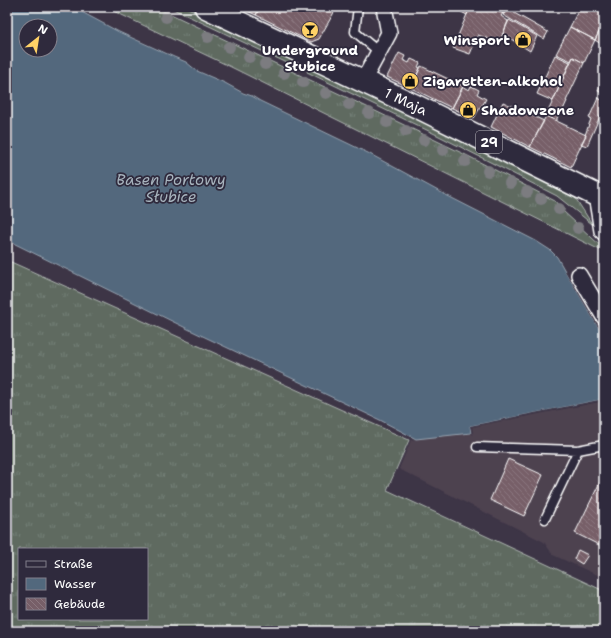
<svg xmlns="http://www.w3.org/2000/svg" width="611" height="638" viewBox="0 0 611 638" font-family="'Shantell Sans',sans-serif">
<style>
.built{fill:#4e4250}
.grass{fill:url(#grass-tufts);stroke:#aeb5b0;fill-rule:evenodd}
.water{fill:#52687d;stroke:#97a4b1;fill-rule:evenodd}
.pier{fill:#3d3546}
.building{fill:url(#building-back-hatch);stroke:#fff}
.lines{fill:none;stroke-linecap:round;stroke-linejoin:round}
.lane-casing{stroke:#fff;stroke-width:11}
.street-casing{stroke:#fff;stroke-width:18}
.primary-casing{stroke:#fff;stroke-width:25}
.lane{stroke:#2f2a3d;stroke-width:8}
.street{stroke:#2f2a3d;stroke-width:15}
.primary{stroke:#2f2a3d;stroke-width:22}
.tree{fill:#7b7b80}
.labels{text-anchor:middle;stroke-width:3.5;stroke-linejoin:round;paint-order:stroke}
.shield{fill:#2f2a3d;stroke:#c1bfc5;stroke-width:1}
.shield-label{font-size:13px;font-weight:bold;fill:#fff}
.poi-label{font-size:14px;font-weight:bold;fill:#fff;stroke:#2f2a3d;text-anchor:start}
.street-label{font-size:14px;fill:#fff;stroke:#2f2a3d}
.water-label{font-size:15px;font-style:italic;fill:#a8b4be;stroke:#2f2a3d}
</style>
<defs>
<pattern id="grass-tufts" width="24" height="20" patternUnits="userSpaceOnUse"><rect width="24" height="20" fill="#5e6b61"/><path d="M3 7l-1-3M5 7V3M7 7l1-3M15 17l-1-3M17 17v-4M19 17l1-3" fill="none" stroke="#768179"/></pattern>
<pattern id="building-back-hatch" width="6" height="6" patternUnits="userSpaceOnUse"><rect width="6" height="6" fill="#775f68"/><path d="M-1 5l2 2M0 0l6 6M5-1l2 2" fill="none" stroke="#8b777f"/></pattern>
</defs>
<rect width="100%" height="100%" fill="#3d3546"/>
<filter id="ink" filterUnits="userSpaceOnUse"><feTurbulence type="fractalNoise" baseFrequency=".025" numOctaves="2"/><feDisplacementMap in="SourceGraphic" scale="8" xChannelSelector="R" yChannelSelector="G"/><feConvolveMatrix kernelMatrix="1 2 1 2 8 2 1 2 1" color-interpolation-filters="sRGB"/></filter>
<g filter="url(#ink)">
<path class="built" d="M604,401V578L553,555L544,542L399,469L411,440L472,426Z"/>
<path class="grass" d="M105,7H156L367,107L468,156L555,201L563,211L604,249V252L229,66Z
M169,7H186L305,63L302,70Z
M310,66L572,195L576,199L592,224L557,196L437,135L307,72Z
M7,259L11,262L409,440L387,490L604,591V631H7ZM19,549H147V619H19Z"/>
<path class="water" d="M7,7H69L78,10L119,32L174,57L186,62L197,71L225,83L243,93L252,96L260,101L368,153L442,193L536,241L550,250L557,257L565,271L604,337V399L470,426L471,433L416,439L380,420L190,330L7,240ZM26,26H50V50H26Z"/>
<path class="pier" d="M566,270L604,333V337L565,271Z
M604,399V401L472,427L473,433L472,435L470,426Z"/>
<path class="building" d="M239,7H260L256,15Z
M260,7H337L319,39L311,42L256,15Z
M452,7H470L467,15Z
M470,7H488L503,13L501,16L508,21L499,43L478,35L470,54L453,48Z
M488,7H508L504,14Z
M580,7H604V22L595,40L570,27Z
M507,9L548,32L544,39L503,15Z
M509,20L537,36L530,51L503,34Z
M604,22V46L595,40Z
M570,27L595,40L584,63L573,57L571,61L556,54Z
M399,53L405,56L403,60L409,63L411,59L420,63L418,67L420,68L411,88L387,77Z
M555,55L570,62L553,101L537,94Z
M573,57L584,63L566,101H567L562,112H560L557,118V121L546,116Z
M421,66L463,86L452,108L411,88Z
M602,82L604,83V94L598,91Z
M471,86L479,90L477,94L486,99L482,106H481L474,118L452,108L463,87L469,90Z
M598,98L604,101V107L587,146L581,144L586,135H585L591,119L589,118Z
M503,102L544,121L530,147L491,127Z
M546,116L586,135L571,167L530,147Z
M508,459L543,475L524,516L490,500Z
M604,474V539L601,546L575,533Z
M578,550L588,555L582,564L574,559Z"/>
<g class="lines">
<g class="lane-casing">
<path id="lane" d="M358,7L355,32L379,52
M477,447L578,450L604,445
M545,519L578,450"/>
</g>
<g class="street-casing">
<path id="street" d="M363,81L389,33L384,7
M596,195L602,231L604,233
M579,275L604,317"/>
</g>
<g class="primary-casing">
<g id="primary">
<path id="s1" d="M206,7L420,108L596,195L604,200"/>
</g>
</g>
<use href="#lane" class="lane"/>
<use href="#street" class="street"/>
<use href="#primary" class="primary"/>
</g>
<g class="tree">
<circle cx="166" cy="17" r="6"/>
<circle cx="208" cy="37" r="6"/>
<circle cx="229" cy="47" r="6"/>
<circle cx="249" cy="57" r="6"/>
<circle cx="265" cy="64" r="6"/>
<circle cx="284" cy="73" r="6"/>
<circle cx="303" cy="82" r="6"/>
<circle cx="326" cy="93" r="6"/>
<circle cx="349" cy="104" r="6"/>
<circle cx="369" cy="113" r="6"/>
<circle cx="387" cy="122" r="6"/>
<circle cx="406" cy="131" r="6"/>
<circle cx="424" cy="140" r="6"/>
<circle cx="443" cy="150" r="6"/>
<circle cx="465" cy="161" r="6"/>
<circle cx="488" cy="171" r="6"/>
<circle cx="510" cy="183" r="6"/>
<circle cx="527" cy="192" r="6"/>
<circle cx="541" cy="199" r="6"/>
<circle cx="559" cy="209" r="6"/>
<circle cx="578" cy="228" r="6"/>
</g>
</g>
<defs>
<g id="bar-disc" transform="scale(0.9)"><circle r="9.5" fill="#ffd166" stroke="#2f2a3d"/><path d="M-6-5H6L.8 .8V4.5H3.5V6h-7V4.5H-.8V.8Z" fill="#111"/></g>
<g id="shop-disc" transform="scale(0.9)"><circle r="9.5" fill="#ffd166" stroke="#2f2a3d"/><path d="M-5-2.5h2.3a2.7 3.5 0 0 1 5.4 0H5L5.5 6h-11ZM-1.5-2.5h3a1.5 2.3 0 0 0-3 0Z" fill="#111"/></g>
</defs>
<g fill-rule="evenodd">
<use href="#bar-disc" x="310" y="30"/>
<use href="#shop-disc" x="523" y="40"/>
<use href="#shop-disc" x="410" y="81"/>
<use href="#shop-disc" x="468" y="110"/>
</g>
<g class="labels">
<rect class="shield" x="476" y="131" width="26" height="22" rx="3"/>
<g class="shield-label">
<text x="489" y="147">29</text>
</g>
<g class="poi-label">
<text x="510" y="45" text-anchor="end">Winsport</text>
<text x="310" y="55" text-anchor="middle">Underground<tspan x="310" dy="16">Słubice</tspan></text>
<text x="423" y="86">Zigaretten-alkohol</text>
<text x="481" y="115">Shadowzone</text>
</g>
<g class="street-label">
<text dy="5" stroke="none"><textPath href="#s1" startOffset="221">1 Maja</textPath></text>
</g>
<g class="water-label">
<text x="171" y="185">Basen Portowy<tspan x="171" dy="17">Słubice</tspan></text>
</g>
</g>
<rect width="611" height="638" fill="none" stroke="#2f2a3d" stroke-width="24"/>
<rect x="12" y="12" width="587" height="614" fill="none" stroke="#fff" stroke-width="1.5" filter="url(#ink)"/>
<rect x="18" y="548" width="130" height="72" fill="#2f2a3d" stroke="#827f8b"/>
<rect x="26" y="561" width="20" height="6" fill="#2f2a3d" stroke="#827f8b"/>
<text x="54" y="568" font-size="12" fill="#ffffff">Straße</text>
<rect x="26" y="578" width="20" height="12" fill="#52687d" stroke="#827f8b"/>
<text x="54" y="588" font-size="12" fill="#ffffff">Wasser</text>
<rect x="26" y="598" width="20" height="12" fill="url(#building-back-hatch)" stroke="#827f8b"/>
<text x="54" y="608" font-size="12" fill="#ffffff">Gebäude</text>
<g transform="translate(38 38) rotate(30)"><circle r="19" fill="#2f2a3d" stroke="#827f8b"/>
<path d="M0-3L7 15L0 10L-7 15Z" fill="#ffd166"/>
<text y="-6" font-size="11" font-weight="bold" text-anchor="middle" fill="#ffffff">N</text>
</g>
</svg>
